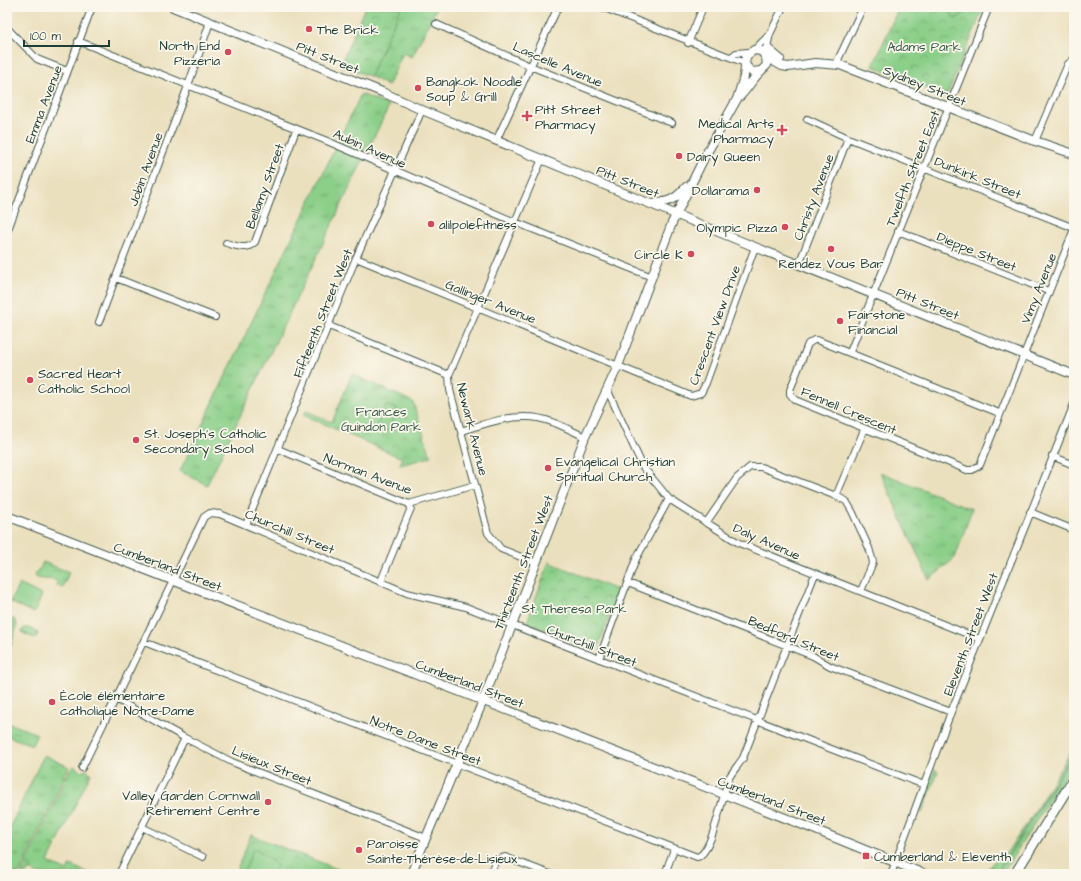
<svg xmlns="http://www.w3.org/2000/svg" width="1081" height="881" viewBox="0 0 1081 881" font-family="'Architects Daughter',sans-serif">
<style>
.grass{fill:url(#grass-tufts);stroke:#55865e}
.park{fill:url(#park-crowns);stroke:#55865e}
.garden{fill:#8bcf89;stroke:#55865e}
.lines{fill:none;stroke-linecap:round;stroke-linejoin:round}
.minor-casing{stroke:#3e5549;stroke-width:8}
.tertiary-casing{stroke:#3e5549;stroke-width:10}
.secondary-casing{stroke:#3e5549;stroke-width:11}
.minor{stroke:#fff;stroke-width:6}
.tertiary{stroke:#fff;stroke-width:8}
.secondary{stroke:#fff;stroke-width:9}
.poi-dot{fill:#d1495b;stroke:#fbf7ec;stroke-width:1.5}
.labels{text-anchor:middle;stroke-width:3.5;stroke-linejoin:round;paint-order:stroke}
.poi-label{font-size:13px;fill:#1f3d34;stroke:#fbf7ec;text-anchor:start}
.park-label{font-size:13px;fill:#355a45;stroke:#fbf7ec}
.street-label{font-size:13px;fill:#1f3d34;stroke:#fbf7ec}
</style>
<defs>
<pattern id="grass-tufts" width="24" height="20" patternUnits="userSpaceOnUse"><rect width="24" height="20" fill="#8bcf89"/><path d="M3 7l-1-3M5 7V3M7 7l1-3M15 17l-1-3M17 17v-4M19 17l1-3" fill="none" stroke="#71a971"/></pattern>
<pattern id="park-crowns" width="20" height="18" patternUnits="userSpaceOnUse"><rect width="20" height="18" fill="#8bcf89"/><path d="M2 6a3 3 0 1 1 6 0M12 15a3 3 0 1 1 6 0" fill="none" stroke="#71a971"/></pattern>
</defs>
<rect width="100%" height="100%" fill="#fbf7ec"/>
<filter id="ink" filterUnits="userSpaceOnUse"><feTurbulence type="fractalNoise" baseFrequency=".025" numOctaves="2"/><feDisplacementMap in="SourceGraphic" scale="8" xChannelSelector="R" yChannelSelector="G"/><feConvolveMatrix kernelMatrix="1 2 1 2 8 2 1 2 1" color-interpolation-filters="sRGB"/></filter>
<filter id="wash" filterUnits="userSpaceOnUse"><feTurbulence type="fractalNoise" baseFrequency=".012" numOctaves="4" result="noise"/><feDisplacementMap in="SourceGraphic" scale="16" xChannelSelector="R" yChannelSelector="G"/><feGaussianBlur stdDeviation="0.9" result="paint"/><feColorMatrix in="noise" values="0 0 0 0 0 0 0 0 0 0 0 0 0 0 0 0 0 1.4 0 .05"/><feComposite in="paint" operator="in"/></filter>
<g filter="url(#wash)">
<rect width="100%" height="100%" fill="#ebe0be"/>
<path class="grass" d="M401,7H437L412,57L403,53L388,86L370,76Z
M361,94L389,106L207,485L180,471Z
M880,472L972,509L955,558L929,580Z
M1073,748L1074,752L996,874H983L998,857L1002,859L1030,819Z
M1074,754V762L1002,874H997Z
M44,755L69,767L19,874H7V833Z
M74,766L82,772L86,770L91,773L48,862L67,871L70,865L91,874H38L29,869L26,874H21L70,770Z
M936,770L938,772L922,813L920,809L934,771Z"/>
<path class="park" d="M365,7H401L370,76L340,66Z
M899,7H984L946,97L873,66Z
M352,374L413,402L431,457L400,465L402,458L303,415L306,411L332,422Z
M43,562L69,572L63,588L57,586V581C50,578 40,580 36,577L35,573L40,569Z
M549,562L619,591L597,650L592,651L527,622Z
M10,618L15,620L17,624L11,646L7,645V625Z
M24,628H29L38,633L36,638L26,635L22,632Z
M9,723L37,734L32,745L7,736V725Z
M251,835L340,870L339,874H235Z"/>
<path class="garden" d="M946,7H969L965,13L955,19Z
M386,405L397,409L388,431L377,426Z
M19,584L42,595L34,613L10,602Z
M257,849L278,866L271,874H244L252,851Z"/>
</g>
<g filter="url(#ink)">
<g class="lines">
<g class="minor-casing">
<path id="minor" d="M602,7L745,63
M436,24L530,66L672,123
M7,28L37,59L67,71
M78,41L327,141L515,222L652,277
M688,43L703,7
M754,50L770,34
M766,51L770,34L783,7
M731,57L736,53L749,52
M836,64L863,7
M807,119L848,138L1074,228
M496,141L558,7
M1035,141L1068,64L1074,59
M898,231L1048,291
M7,232L92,7
M226,243C237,246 246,251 255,242L296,130
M356,258L691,396L701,393L706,383L755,247
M799,264L848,138
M116,278L215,317
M99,322L188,86L210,22
M329,326L449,375L450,390L488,533L501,549L536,563
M850,352L989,7
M449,375L542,159
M607,389L643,467L669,499L739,543L980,639
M999,413L817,340H814L808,344L790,390V394L795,400L967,470H972L980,465L1074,229
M461,431C482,425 505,416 527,417C547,417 568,429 585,437
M278,449L409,504L475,485
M1052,456L1074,465
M836,496L864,430
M1030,512L1074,530
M706,523L737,478L750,467H761L836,496L846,501L852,511L869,548L873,562L861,591
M246,525L356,258L422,110
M381,581L411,508L409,504
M628,583L813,656L830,666L951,712
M144,642L697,857C713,854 723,790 730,776C734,770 739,764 743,758L815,574
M599,659L636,559L669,499
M116,699L185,738L232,762L426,838
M82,768L204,517L210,513L220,514L246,525L407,593L466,607L924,785
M142,827L203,857
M119,874L185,738
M490,874L496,860L505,857L550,874
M665,874L674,849
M891,874L951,712L1074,404"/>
</g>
<g class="tertiary-casing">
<path id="tertiary" d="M173,7L382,92L422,110L755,247L1074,375
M767,48L780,59
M766,57L782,66L788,67L815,63L840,65L1035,141L1074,154
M737,99C747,91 751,80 761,71
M652,204C669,202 675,200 686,187
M7,516L811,828L924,874
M411,874L480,708L585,437L618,366L672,223L704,158L737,99L744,77L746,56L754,50L761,51L766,57L767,65L761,71L752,72L745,65"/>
</g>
<g class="secondary-casing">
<path id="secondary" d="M1015,874L1074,778"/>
</g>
<use href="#minor" class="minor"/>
<use href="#tertiary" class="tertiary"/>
<use href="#secondary" class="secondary"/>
</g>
</g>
<g class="poi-dot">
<circle cx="309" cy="29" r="4"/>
<circle cx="228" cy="52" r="4"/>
<circle cx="418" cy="88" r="4"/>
<path d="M525 110h4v4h4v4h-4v4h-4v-4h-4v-4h4z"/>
<path d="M780 124h4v4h4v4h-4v4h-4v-4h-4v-4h4z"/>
<circle cx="679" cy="156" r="4"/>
<circle cx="757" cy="190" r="4"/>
<circle cx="431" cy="224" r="4"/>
<circle cx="785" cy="227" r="4"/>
<circle cx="831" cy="249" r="4"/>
<circle cx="691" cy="254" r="4"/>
<circle cx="840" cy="321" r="4"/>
<circle cx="30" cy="380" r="4"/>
<circle cx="136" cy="440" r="4"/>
<circle cx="548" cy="468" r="4"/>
<circle cx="52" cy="702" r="4"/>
<circle cx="268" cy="802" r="4"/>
<circle cx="359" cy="850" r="4"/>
<rect x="862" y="852" width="8" height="8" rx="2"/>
</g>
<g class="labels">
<g class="poi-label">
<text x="317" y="34">The Brick</text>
<text x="220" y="50" text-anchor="end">North End<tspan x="220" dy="15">Pizzeria</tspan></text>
<text x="426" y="86">Bangkok Noodle<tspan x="426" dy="15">Soup &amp; Grill</tspan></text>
<text x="535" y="114">Pitt Street<tspan x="535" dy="15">Pharmacy</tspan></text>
<text x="774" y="128" text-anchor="end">Medical Arts<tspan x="774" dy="15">Pharmacy</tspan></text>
<text x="687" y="161">Dairy Queen</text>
<text x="749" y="195" text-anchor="end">Dollarama</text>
<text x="439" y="229">alilpolefitness</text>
<text x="777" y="232" text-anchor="end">Olympic Pizza</text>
<text x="683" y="259" text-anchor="end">Circle K</text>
<text x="831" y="268" text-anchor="middle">Rendez Vous Bar</text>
<text x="848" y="319">Fairstone<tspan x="848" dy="15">Financial</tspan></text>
<text x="38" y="378">Sacred Heart<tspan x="38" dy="15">Catholic School</tspan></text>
<text x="144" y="438">St. Joseph's Catholic<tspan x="144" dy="15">Secondary School</tspan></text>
<text x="556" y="466">Evangelical Christian<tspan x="556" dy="15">Spiritual Church</tspan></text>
<text x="60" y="700">École élémentaire<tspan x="60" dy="15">catholique Notre-Dame</tspan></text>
<text x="260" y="800" text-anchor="end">Valley Garden Cornwall<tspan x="260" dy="15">Retirement Centre</tspan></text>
<text x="367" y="848">Paroisse<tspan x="367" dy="15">Sainte-Thérèse-de-Lisieux</tspan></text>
<text x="874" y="861">Cumberland &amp; Eleventh</text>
</g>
<g class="park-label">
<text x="924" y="51">Adams Park</text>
<text x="381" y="416">Frances<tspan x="381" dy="15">Guindon Park</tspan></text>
<text x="574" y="613">St. Theresa Park</text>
</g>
<g class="street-label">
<text transform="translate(328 57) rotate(22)" y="5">Pitt Street</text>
<text transform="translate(558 64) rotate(23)" y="5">Lascelle Avenue</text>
<text transform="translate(925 85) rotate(22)" y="5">Sydney Street</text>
<text transform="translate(43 104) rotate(-69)" y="5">Emma Avenue</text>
<text transform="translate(370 148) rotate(24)" y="5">Aubin Avenue</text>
<text transform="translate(912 168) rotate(-68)" y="5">Twelfth Street East</text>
<text transform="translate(145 169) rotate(-70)" y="5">Jobin Avenue</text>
<text transform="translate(978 177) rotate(22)" y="5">Dunkirk Street</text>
<text transform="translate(628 181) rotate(22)" y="5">Pitt Street</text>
<text transform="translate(264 186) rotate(-70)" y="5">Bellamy Street</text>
<text transform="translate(813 197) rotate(-69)" y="5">Christy Avenue</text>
<text transform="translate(977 251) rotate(22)" y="5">Dieppe Street</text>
<text transform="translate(1038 288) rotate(-68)" y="5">Vimy Avenue</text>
<text transform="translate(491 301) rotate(22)" y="5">Gallinger Avenue</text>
<text transform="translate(928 303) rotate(22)" y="5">Pitt Street</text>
<text transform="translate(322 313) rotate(-68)" y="5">Fifteenth Street West</text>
<text transform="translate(714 325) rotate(-70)" y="5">Crescent View Drive</text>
<text transform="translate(849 410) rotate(23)" y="5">Fennell Crescent</text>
<text transform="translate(473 429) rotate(76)" y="5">Newark Avenue</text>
<text transform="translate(368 473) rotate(21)" y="5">Norman Avenue</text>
<text transform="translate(290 531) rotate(23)" y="5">Churchill Street</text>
<text transform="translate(767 541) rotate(24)" y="5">Daly Avenue</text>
<text transform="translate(523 562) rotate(-69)" y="5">Thirteenth Street West</text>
<text transform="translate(168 566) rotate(21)" y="5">Cumberland Street</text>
<text transform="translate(970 634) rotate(-69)" y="5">Eleventh Street West</text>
<text transform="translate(794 638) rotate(23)" y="5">Bedford Street</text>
<text transform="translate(592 645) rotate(21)" y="5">Churchill Street</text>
<text transform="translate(470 683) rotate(21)" y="5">Cumberland Street</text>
<text transform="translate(426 740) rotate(21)" y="5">Notre Dame Street</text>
<text transform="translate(272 765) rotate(22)" y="5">Lisieux Street</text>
<text transform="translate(772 800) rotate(21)" y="5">Cumberland Street</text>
</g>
</g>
<rect width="1081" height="881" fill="none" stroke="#fbf7ec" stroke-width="24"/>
<path d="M24 40v6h85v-6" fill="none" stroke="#1f3d34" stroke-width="2"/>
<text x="30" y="40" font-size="12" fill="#1f3d34" stroke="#fbf7ec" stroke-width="3" paint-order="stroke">100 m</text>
</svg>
